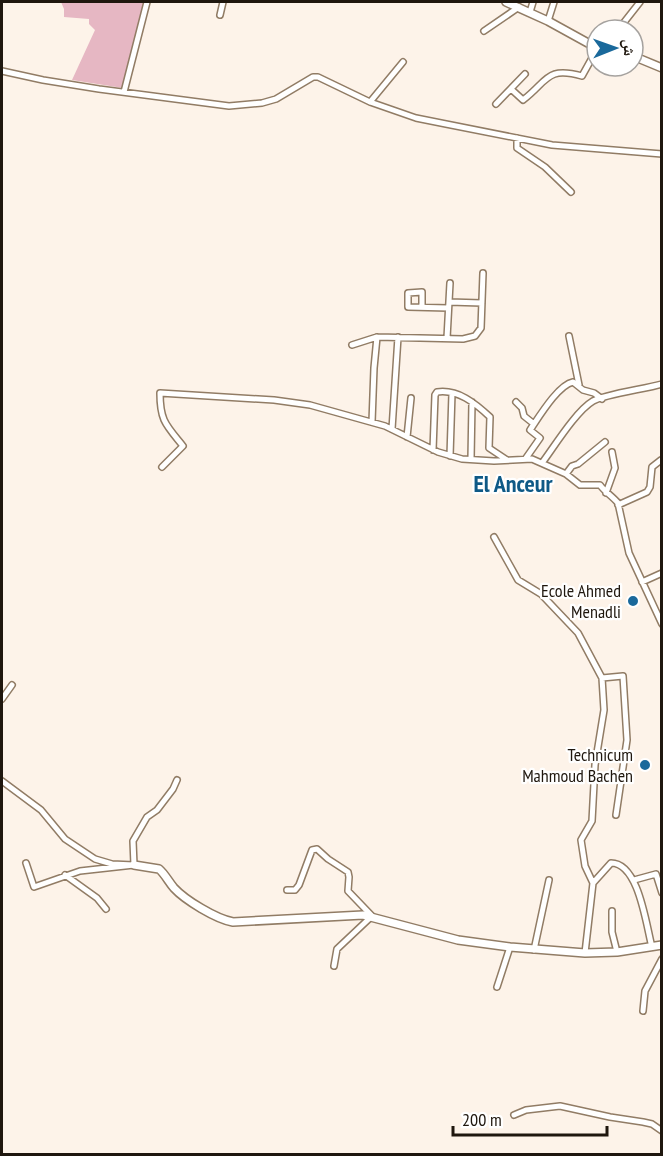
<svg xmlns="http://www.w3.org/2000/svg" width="663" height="1156" viewBox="0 0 663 1156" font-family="'PT Sans Narrow','Noto Naskh Arabic',sans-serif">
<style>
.green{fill:#e6b7c3}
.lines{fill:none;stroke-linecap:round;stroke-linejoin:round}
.minor-casing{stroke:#917c65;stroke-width:8}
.tertiary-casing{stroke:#917c65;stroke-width:10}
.minor{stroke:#fff;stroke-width:5}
.tertiary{stroke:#fff;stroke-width:7}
.poi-dot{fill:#1a699b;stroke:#fff;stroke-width:2}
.labels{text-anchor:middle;stroke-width:4.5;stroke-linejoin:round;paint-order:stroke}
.poi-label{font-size:18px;fill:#1f170e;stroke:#fff;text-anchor:end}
.district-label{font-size:24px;font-weight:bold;fill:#0e5986;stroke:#fff}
</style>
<rect width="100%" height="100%" fill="#fdf3e9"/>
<path class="green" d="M61,2H145L123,88L72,80L95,30L89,24V19L64,17V9Z"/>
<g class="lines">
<g class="minor-casing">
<path id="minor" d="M530,12L533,2
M220,15L223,2
M548,21L554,2
M618,30L640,2
M484,31L519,7
M2,71L43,80L99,89L229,106L262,103L276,99L313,77H318L370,102L416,118L446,124L552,145L662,154
M511,89L523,100C548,81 546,66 582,76L597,49
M124,92L147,2
M370,102L403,62
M496,104L525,74
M517,138V148L545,167L571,192
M449,302L482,303
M422,307V292L408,293V307L448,308
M569,336L579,385
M447,338L450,283
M352,345L377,337L463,339L475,336L481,328L483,273
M516,402L522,408L524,416L534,424
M372,422L374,368L377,337
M392,429L398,337
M407,437L411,398
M433,450L435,395L437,392C458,389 475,403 490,417L489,448L507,460
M450,456L452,393
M526,458L540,438L530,430C539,417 558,385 573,382L583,390L594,393L602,399
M471,459L472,402
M542,463C554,447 576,411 593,401C605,394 645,389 662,384
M162,467L183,446C166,425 160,421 160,393L274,400L310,405L385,426L438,452L462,459L494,461L532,459L566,474L580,485H600C605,492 612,496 618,503L629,553L662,624
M566,474L572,466L578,464L605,442
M606,493L615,468L612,452
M618,505L647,492L650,487L652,467L661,460
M494,537L518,580L541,594L578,633L602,678
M642,582L662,573
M2,699L12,685
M2,781L41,810L65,839L95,859L112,864L134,865L80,871L34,887L26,863
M134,865L133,841L147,817L157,810L173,789L177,780
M65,875L97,898L106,909
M634,880L656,874L662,893
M593,883L611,863C639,863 646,925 652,947
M287,890H295L299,885L312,850L317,849L328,859L348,872L349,877L348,891L372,916L337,949L334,966
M612,911V932L617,952
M534,950L549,880
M585,953L593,883L585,866L581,840L592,821L595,765L604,710L602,678L623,676L627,740L616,815
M497,987L510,947
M643,1011L645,991L662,959
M514,1115L526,1110L560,1106L610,1117L643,1122L652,1124L662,1131"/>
</g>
<g class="tertiary-casing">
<path id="tertiary" d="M506,2L548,21L597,48
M633,56L662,68
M134,865L159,869C165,874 168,881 174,888C185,900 216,919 233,922L363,915L458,940L510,947L585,953L617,952L662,945"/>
</g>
<use href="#minor" class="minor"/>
<use href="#tertiary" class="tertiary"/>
</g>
<g class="poi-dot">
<circle cx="633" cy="601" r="6"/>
<circle cx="645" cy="765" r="6"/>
</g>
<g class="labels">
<g class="poi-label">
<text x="621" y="597">Ecole Ahmed<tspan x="621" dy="21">Menadli</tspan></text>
<text x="633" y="761">Technicum<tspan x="633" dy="21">Mahmoud Bachen</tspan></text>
</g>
<g class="district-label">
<text x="513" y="492">El Anceur</text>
</g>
</g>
<rect width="663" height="1156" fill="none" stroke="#1f170e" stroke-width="6"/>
<g transform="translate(615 48) rotate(89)"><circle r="28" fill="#ffffff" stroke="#a5a29f" stroke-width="1.5"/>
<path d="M0-4.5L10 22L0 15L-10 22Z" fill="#1a699b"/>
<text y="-9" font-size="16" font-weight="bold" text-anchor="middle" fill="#1f170e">ش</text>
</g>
<path d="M453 1126v9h154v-9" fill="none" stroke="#1f170e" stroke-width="3"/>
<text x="462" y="1126" font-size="18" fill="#1f170e" stroke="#ffffff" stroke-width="4.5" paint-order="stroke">200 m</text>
</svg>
